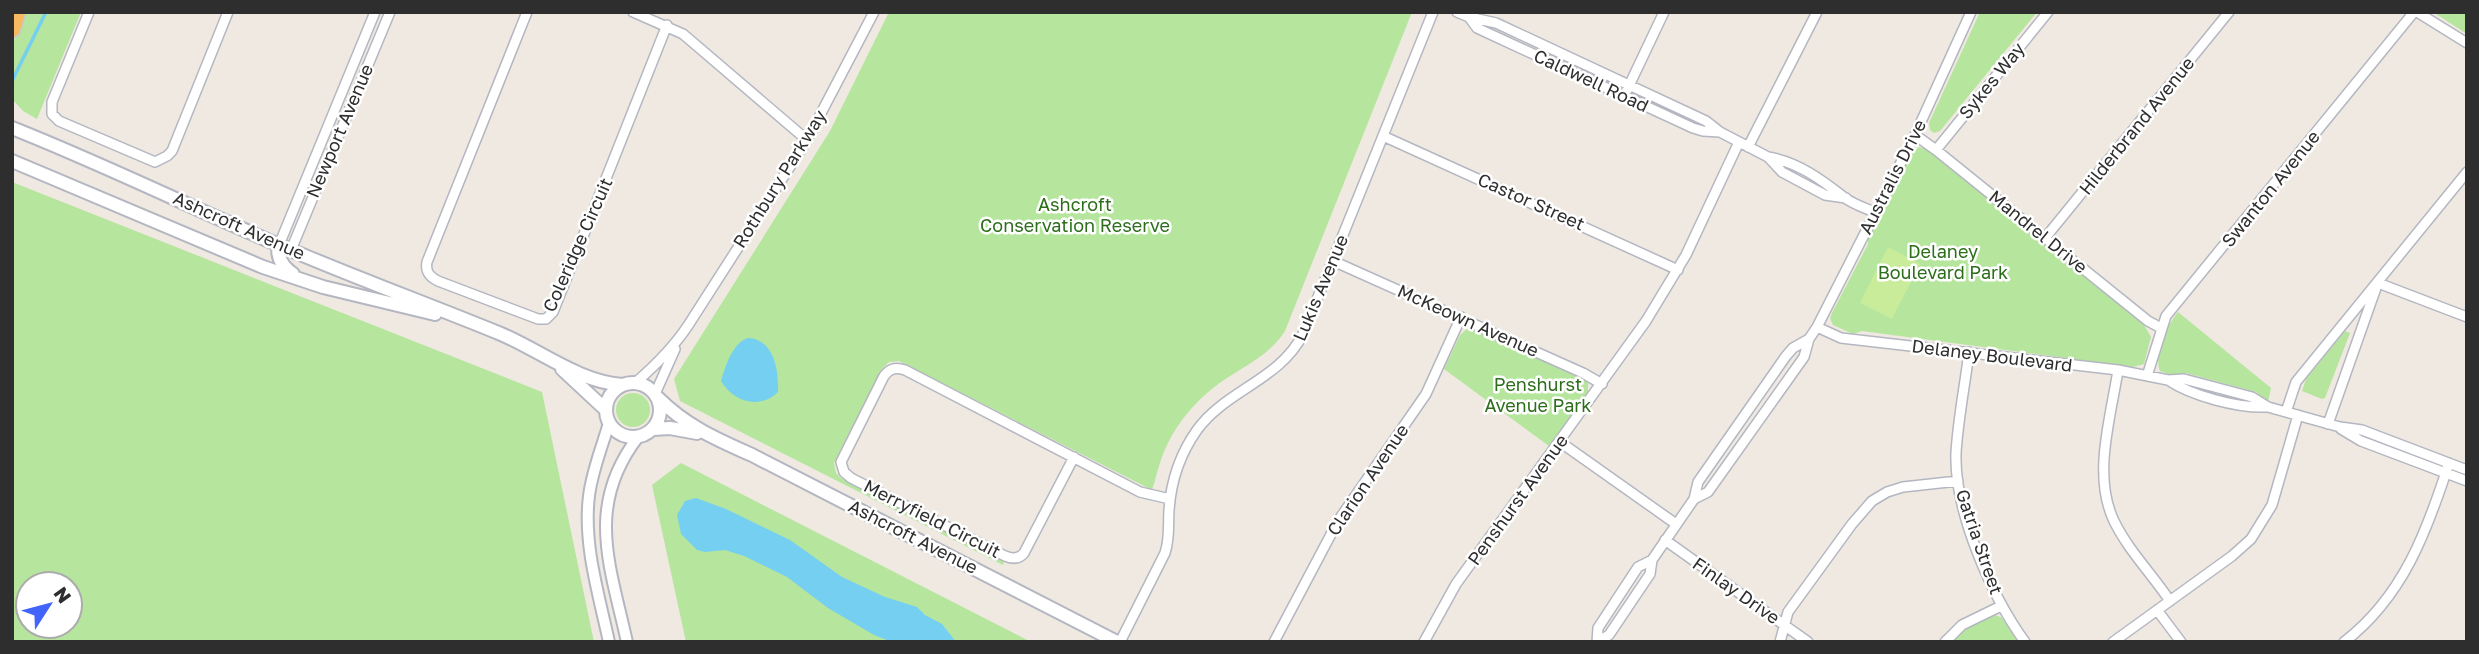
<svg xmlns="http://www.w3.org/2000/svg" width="2479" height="654" viewBox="0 0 2479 654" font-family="'Golos Text',sans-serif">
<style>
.green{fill:#b6e59e;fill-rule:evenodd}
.pitch{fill:#c9ec9a}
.water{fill:#75cff0}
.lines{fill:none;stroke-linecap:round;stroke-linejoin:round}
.stream{stroke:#75cff0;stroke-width:3.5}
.minor-casing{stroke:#b4b7c1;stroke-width:12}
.tertiary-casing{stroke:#b4b7c1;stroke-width:14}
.secondary-casing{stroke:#b4b7c1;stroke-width:16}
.trunk-casing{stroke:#c9c9c9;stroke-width:19}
.minor{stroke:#fff;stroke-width:9}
.tertiary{stroke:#fff;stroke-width:10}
.secondary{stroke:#fff;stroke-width:12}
.trunk{stroke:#f8ba60;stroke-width:16}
.labels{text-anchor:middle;stroke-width:5;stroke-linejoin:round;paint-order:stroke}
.street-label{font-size:18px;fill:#2e2e2e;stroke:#fff}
.park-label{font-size:18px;fill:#2c6e1b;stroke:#fff}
</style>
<rect width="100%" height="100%" fill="#efe9e1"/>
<path class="green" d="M26,12H81L37,119L23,111L12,99V45Z
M889,12H1412L1285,331C1267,359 1238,368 1213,388C1189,407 1169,434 1160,463C1157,472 1155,481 1152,490L899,361L889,362L881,370L834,463L836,473L841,478L1004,561L1003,565L680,401L674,379L830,131Z
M1980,12H2037L1940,131L1934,133L1930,130L1929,123Z
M2433,12H2467V34Z
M1919,147L1929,150L2144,325L2151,337L2144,364L2133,367L1862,331L1853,334L1833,325L1830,318L1832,313L1868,244V236L1914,151Z
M12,182L542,392L594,642H12ZM28,584H70V626H28Z
M2178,312L2271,388L2268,402L2256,392L2186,373L2174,376L2160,371C2153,353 2167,326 2178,312Z
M1468,328L1553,364L1588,382V392L1549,446L1444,369L1460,335Z
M2345,331L2350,333L2325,398L2322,399L2302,391L2306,379Z
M616 410a17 17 0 1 1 34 0a17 17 0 1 1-34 0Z
M681,463L1031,642H686L652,485Z
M1994,615L2001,617L2019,642H1951L1966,629Z"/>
<path class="pitch" d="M1888,247L1920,264L1892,319L1860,303Z"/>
<path class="water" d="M748,338C774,339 779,371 778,392C760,410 733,402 721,381C725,367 733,342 748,338Z
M696,498L726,509L790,540L842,577L885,597L917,607L925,615L942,624L956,642H892L874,635L828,608L787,577L744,556L725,550L705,552L697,550L681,534L677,515L685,501Z"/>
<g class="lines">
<path class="stream" d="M12,81L46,12"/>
<g class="minor-casing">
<path id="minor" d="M89,12L52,102V114L59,121L155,162L167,156L172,151L228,12
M527,12L427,262C425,272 430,277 438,281L538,319H546L553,312L667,25
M633,12L683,34L807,140
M1457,12L1469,17L1496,23L1706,121L1720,132L1768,157L1782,172L1825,195L1846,198
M2417,12L2467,43
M1469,17L1477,28L1693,128L1703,131L1720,132
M1627,90L1664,12
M1915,135L1936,150L2148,321L2161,328
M1383,136L1678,270
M1748,147L1817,12
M1936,150L2048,12
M1768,157C1798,162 1822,180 1845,198C1853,204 1865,208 1874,212
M2045,238L2229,12
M279,245L375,12
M291,250L390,12
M1333,261L1583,373L1602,384
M2378,283L2467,317
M1817,327L1841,338L2118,370L2168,380L2184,379L2252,397L2268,407L2340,427L2362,430L2467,470
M1969,352C1965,385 1958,419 1956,453C1954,511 1991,595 2025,642
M2118,370C2111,417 2092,475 2114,521C2128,550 2152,574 2170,601
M2147,376L2166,316L2414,12
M2168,380C2192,396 2237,408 2266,407
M635,383C656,365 674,347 689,324L807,140L874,12
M655,394L675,349
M2286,412L2296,382L2467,172
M2328,424L2376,288
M2341,429L2361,441L2467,481
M1560,442L1676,524
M1074,457L1024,553C1019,559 1012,559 1005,556L851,478L844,472L841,462L884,376C890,368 896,367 905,370L1140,492L1170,499
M1694,499L1708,492L1804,357L1809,339L1817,327L1915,135L1971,12
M1665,540L1808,642
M2157,610L2181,642
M1120,642L1165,553C1170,538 1168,525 1169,510C1171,481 1180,454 1197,430C1226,390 1280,380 1303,334L1433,12
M1274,642L1338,521L1426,394L1461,317
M1424,642L1456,584L1646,321L1686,255L1739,142
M1597,642L1609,635L1650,574L1652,560L1694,499L1698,482L1786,356L1793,348L1809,339
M1597,642L1598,628L1638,567L1652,560
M1780,642L1788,612L1852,524L1872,501L1887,492L1903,487L1958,481
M1945,642L1962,625L2001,606
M2113,642L2232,556L2251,539L2272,505L2298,415
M2344,642C2403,597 2427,531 2449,463"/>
</g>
<g class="tertiary-casing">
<path id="tertiary" d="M609,423C602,447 592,471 589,496C583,545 599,595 609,642
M627,642C610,565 585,506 638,437"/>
</g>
<g class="secondary-casing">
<path id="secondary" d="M12,128C103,164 190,207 279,245C353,277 428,304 501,334C541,351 579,382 623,385
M12,161L263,267L323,287L435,314
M279,245C276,258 283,267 293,274
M562,369L605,409
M606 410a27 27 0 1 1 54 0a27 27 0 1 1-54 0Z
M658,398C686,426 716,439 752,455L1117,642
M653,429L670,428L697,433"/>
</g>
<g class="trunk-casing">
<path id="trunk" d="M12,29L17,12"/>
</g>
<use href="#minor" class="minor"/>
<use href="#tertiary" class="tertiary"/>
<use href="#secondary" class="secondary"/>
<use href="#trunk" class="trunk"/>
</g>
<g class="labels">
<g class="street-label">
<text transform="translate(1591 81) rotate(25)" y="6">Caldwell Road</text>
<text transform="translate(1992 81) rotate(-51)" y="6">Sykes Way</text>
<text transform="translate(2137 126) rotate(-51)" y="6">Hilderbrand Avenue</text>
<text transform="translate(340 131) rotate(-67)" y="6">Newport Avenue</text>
<text transform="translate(1893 177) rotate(-63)" y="6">Australis Drive</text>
<text transform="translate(780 179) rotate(-58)" y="6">Rothbury Parkway</text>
<text transform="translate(2271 189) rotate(-51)" y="6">Swanton Avenue</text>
<text transform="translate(1531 202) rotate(24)" y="6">Castor Street</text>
<text transform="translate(239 226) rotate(24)" y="6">Ashcroft Avenue</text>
<text transform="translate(2038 232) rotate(39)" y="6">Mandrel Drive</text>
<text transform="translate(578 245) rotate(-66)" y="6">Coleridge Circuit</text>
<text transform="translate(1321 288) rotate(-67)" y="6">Lukis Avenue</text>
<text transform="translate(1468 321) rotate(24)" y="6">McKeown Avenue</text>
<text transform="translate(1992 356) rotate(7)" y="6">Delaney Boulevard</text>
<text transform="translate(1368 480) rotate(-56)" y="6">Clarion Avenue</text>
<text transform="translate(1518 500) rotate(-54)" y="6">Penshurst Avenue</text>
<text transform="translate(932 519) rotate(27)" y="6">Merryfield Circuit</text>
<text transform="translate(913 537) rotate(27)" y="6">Ashcroft Avenue</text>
<text transform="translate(1979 542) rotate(71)" y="6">Gatria Street</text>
<text transform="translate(1736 591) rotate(35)" y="6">Finlay Drive</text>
</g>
<g class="park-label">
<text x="1075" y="211">Ashcroft<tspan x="1075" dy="21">Conservation Reserve</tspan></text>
<text x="1943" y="258">Delaney<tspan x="1943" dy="21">Boulevard Park</tspan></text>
<text x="1538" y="391">Penshurst<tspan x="1538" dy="21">Avenue Park</tspan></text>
</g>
</g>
<rect width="2479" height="654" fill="none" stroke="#2e2e2e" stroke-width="28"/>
<g transform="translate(49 605) rotate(54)"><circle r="33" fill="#ffffff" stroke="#ababab" stroke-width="2"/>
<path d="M0-5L12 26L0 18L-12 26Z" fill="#4264fb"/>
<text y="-10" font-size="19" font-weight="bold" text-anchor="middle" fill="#2e2e2e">N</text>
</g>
</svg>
